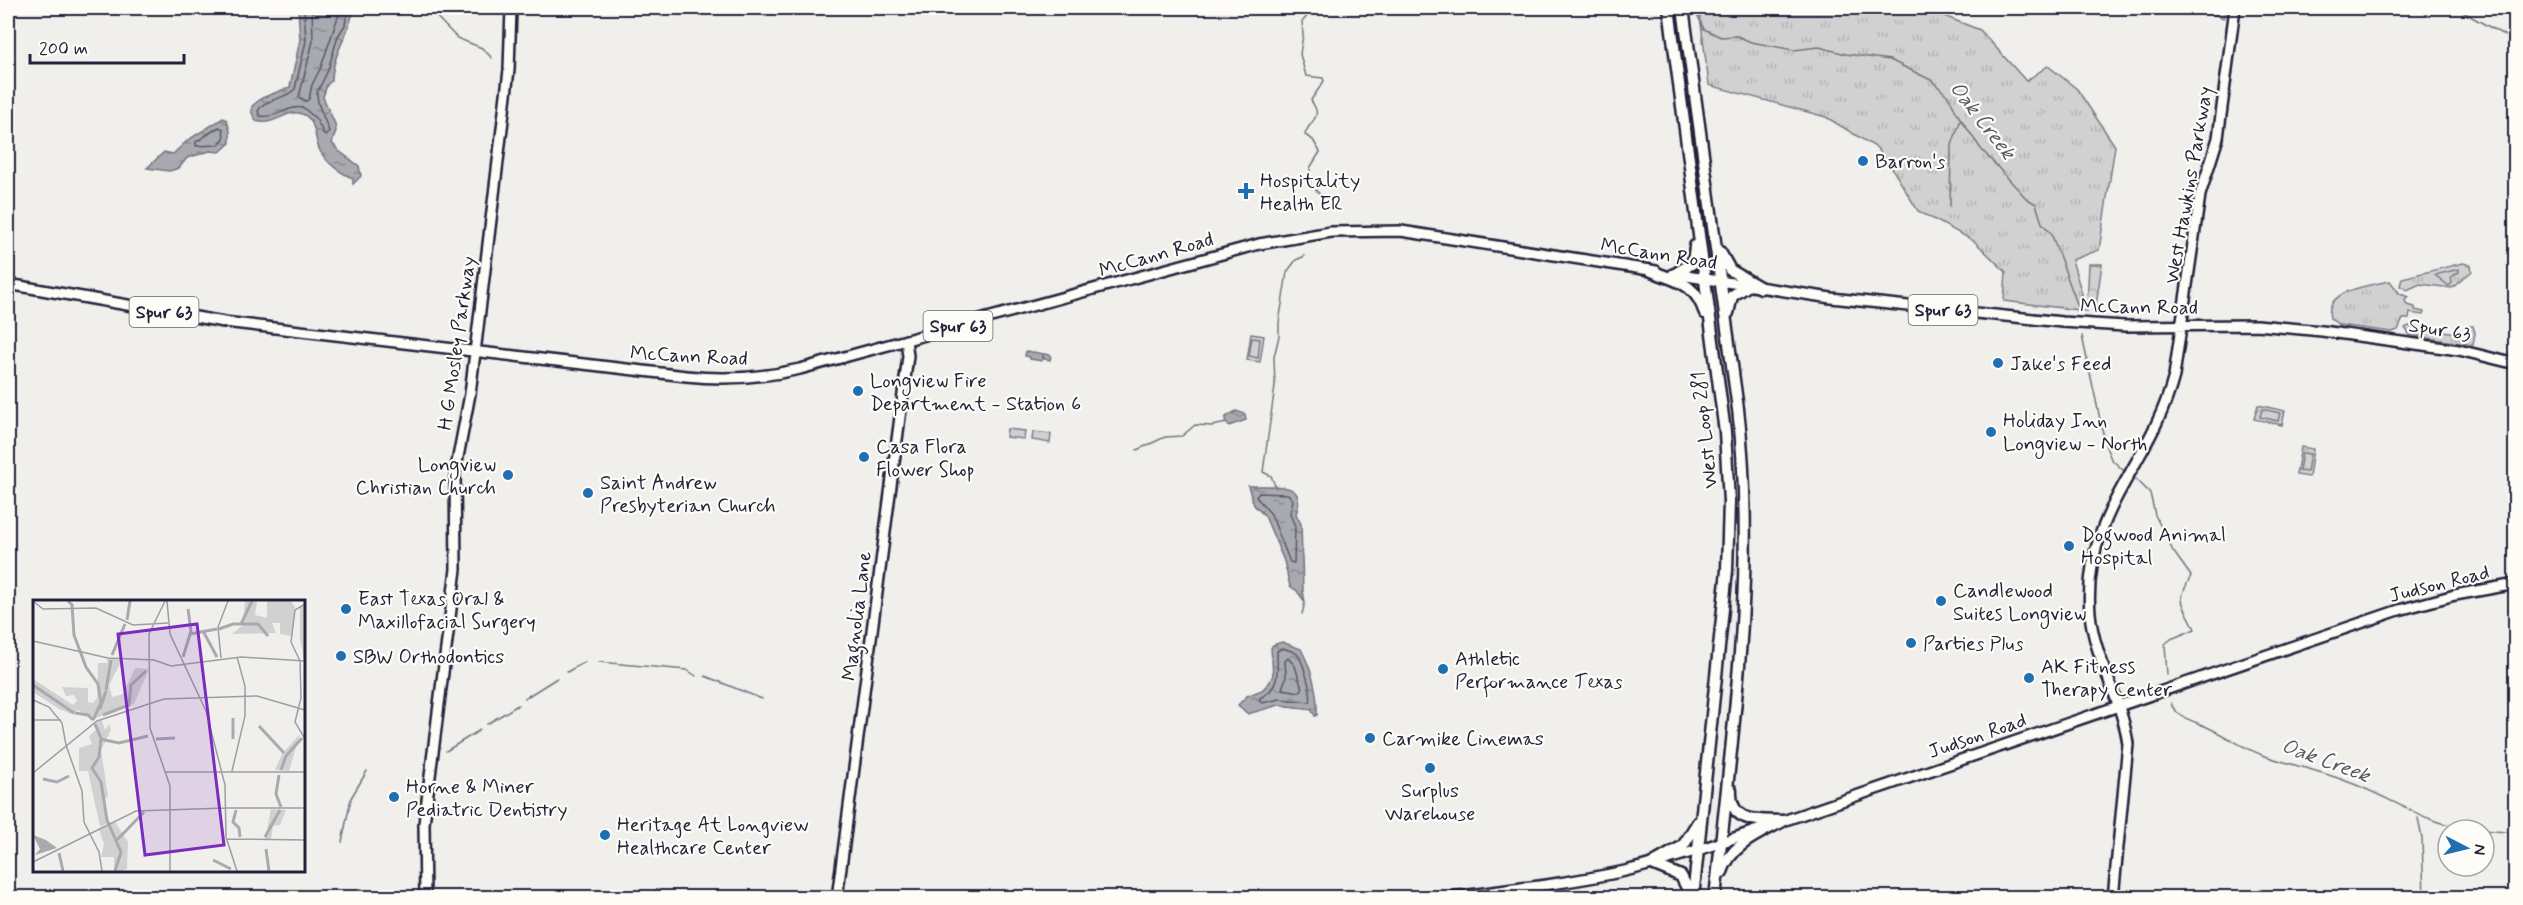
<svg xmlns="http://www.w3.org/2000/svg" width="2523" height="905" viewBox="0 0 2523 905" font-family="Mynerve,sans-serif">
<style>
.grass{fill:url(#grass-tufts);stroke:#7a7a86;stroke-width:1.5}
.park{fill:url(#park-crowns);stroke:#7a7a86;stroke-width:1.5}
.garden{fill:#d2d1d1;stroke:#7a7a86;stroke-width:1.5}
.water{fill:url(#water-ripples);stroke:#737381;stroke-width:1.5}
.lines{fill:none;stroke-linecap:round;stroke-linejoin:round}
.shore{stroke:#58586a;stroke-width:1.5}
.stream{stroke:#737381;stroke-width:1.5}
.major-casing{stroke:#22223b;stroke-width:14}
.highway-casing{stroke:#22223b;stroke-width:15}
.major{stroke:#fdfcf7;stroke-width:9}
.highway{stroke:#fdfcf7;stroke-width:10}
.poi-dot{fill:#1f6fb2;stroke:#fdfcf7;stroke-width:2}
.labels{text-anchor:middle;stroke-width:4.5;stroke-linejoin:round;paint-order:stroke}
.shield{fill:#fdfcf7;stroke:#646373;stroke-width:1.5}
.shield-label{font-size:18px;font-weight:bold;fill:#22223b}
.poi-label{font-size:20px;fill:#22223b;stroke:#fdfcf7;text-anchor:start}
.street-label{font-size:20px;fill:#22223b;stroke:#fdfcf7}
.water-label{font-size:21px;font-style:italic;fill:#58586a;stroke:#fdfcf7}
.inset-river{fill:none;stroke:#a9a9b0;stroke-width:3}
.inset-road{fill:none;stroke:#9e9da5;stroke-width:1.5}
.view{fill:#7b2cbf;fill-opacity:0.15;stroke:#7b2cbf;stroke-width:3}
.inset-edge{fill:none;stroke:#22223b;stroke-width:3}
</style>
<defs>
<pattern id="grass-tufts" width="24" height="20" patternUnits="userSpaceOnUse" patternTransform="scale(1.5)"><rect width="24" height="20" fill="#d2d1d1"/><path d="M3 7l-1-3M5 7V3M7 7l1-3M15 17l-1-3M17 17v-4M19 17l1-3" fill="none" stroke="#b4b3b4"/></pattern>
<pattern id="park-crowns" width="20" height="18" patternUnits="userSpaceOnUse" patternTransform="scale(1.5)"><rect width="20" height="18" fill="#d2d1d1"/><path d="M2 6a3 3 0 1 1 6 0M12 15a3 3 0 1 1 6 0" fill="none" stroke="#b4b3b4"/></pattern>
<pattern id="water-ripples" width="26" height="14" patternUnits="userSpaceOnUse" patternTransform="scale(1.5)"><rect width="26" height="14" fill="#a9a9b0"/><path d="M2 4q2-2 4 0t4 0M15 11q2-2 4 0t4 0" fill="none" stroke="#898990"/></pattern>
</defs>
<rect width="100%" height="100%" fill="#f0efec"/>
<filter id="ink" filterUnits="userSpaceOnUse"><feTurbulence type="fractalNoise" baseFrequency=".0167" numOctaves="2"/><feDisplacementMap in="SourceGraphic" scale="12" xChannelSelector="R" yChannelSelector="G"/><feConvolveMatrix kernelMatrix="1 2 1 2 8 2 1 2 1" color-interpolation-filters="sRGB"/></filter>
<g filter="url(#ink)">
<path class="grass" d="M1699,8H1923L1980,30L2026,81L2048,66L2077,89L2115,146L2099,250L2072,260L2087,311L2004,301L2006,272L1974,241L1918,211L1887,160L1877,148L1826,117L1709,85Z
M2193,8H2226L2224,18Z
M2463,263L2471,265L2472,271L2452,288L2420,284L2407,290L2400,286L2402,278Z
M2390,281L2400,294L2409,297L2405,300L2407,305L2415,307V310L2424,312L2423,315L2410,313L2409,319H2403L2398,330L2392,332L2339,325L2330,318C2323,290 2371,285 2390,281Z
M2409,326L2463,334L2468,332L2469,326H2473L2475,333L2473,345L2410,335L2405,328Z"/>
<path class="park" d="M2089,264H2102L2096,306L2087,305Z
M1251,334L1264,336L1260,362L1247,360Z
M2258,405L2285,411L2282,425L2254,419Z
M2301,447L2313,449L2309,477L2296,475Z"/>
<path class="garden" d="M2459,269V272L2451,277L2452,283L2449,286L2435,275Z
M1252,338L1260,339L1258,358L1249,356Z
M2262,409L2280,413L2278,421L2260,417Z
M1007,429L1025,431L1024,439L1006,437Z
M1033,432L1051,434L1050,443L1032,440Z
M2302,453L2310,454L2307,472L2299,471Z"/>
<path class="water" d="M298,8H354C350,32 332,55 332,80L327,85L323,97L335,124L336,131L332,143L339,151L359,166L361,176L353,184V178C341,174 326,162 320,151C314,140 317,119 302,114C287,108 275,127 256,121L252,113V106L262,98L290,87L300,40Z
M223,118L227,120L230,131V143L220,152L210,151L187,158L179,168L169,171L147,168L164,152L173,154L188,140Z
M1026,351L1051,355L1050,360L1044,359L1043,355L1042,361L1030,359V357L1025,356Z
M1236,411L1245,414L1246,420L1229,426L1225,422L1226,417Z
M1248,486C1270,487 1309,479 1296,514L1301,524L1303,591L1305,602L1297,591L1290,586L1284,561L1265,516L1254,505Z
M1282,642L1301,649C1312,670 1318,692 1317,715L1315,716L1311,709L1279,705L1248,714L1238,705L1247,696L1262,690L1269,683L1273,675L1271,648L1273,645Z"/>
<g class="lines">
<path class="shore" d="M304,8L306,41L295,89C285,100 265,98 258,111L260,116C276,119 287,105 304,108L316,119L325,136L329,131L318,103L317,93L328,70L338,36L345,25L348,8
M312,8L313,41L299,97L306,101L309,99L312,85L321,67L341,8
M219,127L223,129L224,138L219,145L196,146V142Z
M1259,493L1288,494L1293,500L1290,514L1295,526L1294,563L1290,562L1271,514L1256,497Z
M1283,648C1287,650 1294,651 1297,654C1303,660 1313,695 1310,702L1280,699L1262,703L1259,701L1260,698C1281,688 1277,671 1277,651Z
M1288,658L1295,666L1302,689L1300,692L1282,689L1286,677L1285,661Z"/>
<path class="stream" d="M428,8L457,38L482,48L492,58
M1314,8L1302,22L1303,35L1300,54L1306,76L1323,78L1324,81L1311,100C1312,103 1315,106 1316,110C1319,119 1306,126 1305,135L1313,140L1320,152L1310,168V184L1329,204
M1694,8L1704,29L1721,37L1737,36L1751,42L1794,50L1819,47L1846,54L1890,60L1931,80L1948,96L1958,115L1981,149L2026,198L2036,204L2042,223L2051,233L2080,312
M2456,8L2516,42
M1950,206L1951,148L1961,119
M2082,336L2106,447L2111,459L2124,471
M1137,450L1165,437L1182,436L1195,425L1212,426L1227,423
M2136,479L2150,493L2155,515L2173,551L2191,576C2175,605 2183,601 2195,629L2171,639L2165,644L2167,675
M1276,488L1271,476L1263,472L1275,386L1274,357L1279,336V323L1287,272L1296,260L1305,256
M1302,614L1305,602
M599,662L687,670L696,676
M567,672L585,662
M705,676L762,699
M525,698L557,678
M2171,703C2175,717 2194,721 2207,727C2228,737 2246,750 2268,757C2296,766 2324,772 2351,783C2397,800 2427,826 2478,830
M487,724L518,705
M446,751L480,730
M2418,818L2422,839L2424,898
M2484,830L2516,833
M342,842L351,798L367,771"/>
<g class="major-casing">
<path id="major" d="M1673,274L1831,298L2062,322L2124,326L2257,325L2322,331L2459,350L2516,364
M8,284L224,322L686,376C724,380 762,378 800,369L1259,244L1331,232L1401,231L1656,271
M1777,823L2399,610L2455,595L2516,584
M425,898L424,824L456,569L455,473L470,394L509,70L511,8
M837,898L908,356L906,340
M1444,898C1504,890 1566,884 1625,871C1671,860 1716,844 1761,829
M2113,898L2128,744C2122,698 2094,659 2090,613C2082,513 2151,465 2174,376L2200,195L2218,138L2235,8"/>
</g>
<g class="highway-casing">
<path id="highway" d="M1669,8L1725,432L1729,502L1727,570L1693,898
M1683,8L1738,409C1757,572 1732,736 1715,898
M1720,252L1730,270L1761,288
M1649,270C1677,282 1694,281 1705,313
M1675,274L1693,263L1695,246
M1728,313L1732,296L1749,285
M1731,790C1729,824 1759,820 1783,821
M1652,864L1683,846L1698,822
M1652,864L1681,876L1692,898
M1722,872C1731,844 1759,834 1783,821"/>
</g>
<use href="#major" class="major"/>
<use href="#highway" class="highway"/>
</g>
</g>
<g class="poi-dot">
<circle cx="1863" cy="161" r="6"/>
<path d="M1243 182h6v6h6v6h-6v6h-6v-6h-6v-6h6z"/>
<circle cx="1998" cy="363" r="6"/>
<circle cx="858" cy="391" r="6"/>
<circle cx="1991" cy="432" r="6"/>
<circle cx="864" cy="457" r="6"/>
<circle cx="508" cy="475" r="6"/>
<circle cx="588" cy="493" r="6"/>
<circle cx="2069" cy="546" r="6"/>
<circle cx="1941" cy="601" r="6"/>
<circle cx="346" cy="609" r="6"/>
<circle cx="1911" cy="643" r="6"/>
<circle cx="341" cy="656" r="6"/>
<circle cx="1443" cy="669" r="6"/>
<circle cx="2029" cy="678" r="6"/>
<circle cx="1370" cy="738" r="6"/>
<circle cx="1430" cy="768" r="6"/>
<circle cx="394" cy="797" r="6"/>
<circle cx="605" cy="835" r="6"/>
</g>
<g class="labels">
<g class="shield">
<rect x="1908.5" y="295" width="69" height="30" rx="4.5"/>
<rect x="129.5" y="297" width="69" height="30" rx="4.5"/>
<rect x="923.5" y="311" width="69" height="30" rx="4.5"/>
</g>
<g class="shield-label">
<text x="1943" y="316">Spur 63</text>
<text x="164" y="318">Spur 63</text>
<text x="958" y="332">Spur 63</text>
</g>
<g class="poi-label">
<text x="1875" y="168">Barron's</text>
<text x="1260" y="187">Hospitality<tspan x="1260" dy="23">Health ER</tspan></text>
<text x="2010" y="370">Jake's Feed</text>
<text x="870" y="387">Longview Fire<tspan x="870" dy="23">Department - Station 6</tspan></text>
<text x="2003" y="427">Holiday Inn<tspan x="2003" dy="23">Longview - North</tspan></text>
<text x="876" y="453">Casa Flora<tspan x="876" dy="23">Flower Shop</tspan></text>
<text x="496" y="471" text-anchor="end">Longview<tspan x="496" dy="23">Christian Church</tspan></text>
<text x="600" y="489">Saint Andrew<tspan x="600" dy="23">Presbyterian Church</tspan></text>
<text x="2081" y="541">Dogwood Animal<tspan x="2081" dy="23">Hospital</tspan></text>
<text x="1953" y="597">Candlewood<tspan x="1953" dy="23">Suites Longview</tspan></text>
<text x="358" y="605">East Texas Oral &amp;<tspan x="358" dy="23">Maxillofacial Surgery</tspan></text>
<text x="1923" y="650">Parties Plus</text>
<text x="353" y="663">SBW Orthodontics</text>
<text x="1455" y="665">Athletic<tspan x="1455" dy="23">Performance Texas</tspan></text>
<text x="2041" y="673">AK Fitness<tspan x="2041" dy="23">Therapy Center</tspan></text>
<text x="1382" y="745">Carmike Cinemas</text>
<text x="406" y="793">Horne &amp; Miner<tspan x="406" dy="23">Pediatric Dentistry</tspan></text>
<text x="1430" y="797" text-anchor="middle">Surplus<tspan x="1430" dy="23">Warehouse</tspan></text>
<text x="617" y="831">Heritage At Longview<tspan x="617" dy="23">Healthcare Center</tspan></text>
</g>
<g class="street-label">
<text transform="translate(2188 185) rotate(-80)" y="7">West Hawkins Parkway</text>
<text transform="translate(1659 253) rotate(9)" y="7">McCann Road</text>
<text transform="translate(1156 254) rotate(-16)" y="7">McCann Road</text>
<text transform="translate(2139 306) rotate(1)" y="7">McCann Road</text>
<text transform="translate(2440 329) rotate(9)" y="7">Spur 63</text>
<text transform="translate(456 343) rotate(-82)" y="7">H G Mosley Parkway</text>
<text transform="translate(689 355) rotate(3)" y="7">McCann Road</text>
<text transform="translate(1704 430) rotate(-96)" y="7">West Loop 281</text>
<text transform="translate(2439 583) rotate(-14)" y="7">Judson Road</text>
<text transform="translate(856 616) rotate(-83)" y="7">Magnolia Lane</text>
<text transform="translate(1977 735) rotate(-19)" y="7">Judson Road</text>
</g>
<g class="water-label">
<text transform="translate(1983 120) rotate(52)" y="7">Oak Creek</text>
<text transform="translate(2326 760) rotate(20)" y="7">Oak Creek</text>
</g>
</g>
<g transform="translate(33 600)">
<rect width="272" height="272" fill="#f0efec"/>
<path d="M74,58L89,60L76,85L79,97L90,94L102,68L116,69L101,104L63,118L44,110L41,115L26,109L0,92V79L40,105L44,101L41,95L33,96L29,87L55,88V102L60,103L64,98L65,63H74Z" fill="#d2d1d1"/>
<path d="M212,1H224L222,15L234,18V1H258L262,7L258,36L247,34V23H239L243,33L199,34L210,25Z" fill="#d2d1d1"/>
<path d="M271,6V60L267,40V7ZM69,120L72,130L76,124L78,130L68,150L75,196L69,202L75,223L67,227L55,171H46V148L59,144L56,136L63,130L61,124ZM267,134L256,171L242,170L249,154ZM238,209L253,210L247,225L240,226L238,239H232ZM82,222L95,242L94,269L89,271H81V257H68L71,244L66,230Z" fill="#d2d1d1"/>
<path d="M0,235L13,240L24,248L2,255L7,249Z" fill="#a9a9b0"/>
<path class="inset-river" d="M35,1L39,5L41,35L53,67L65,84L68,103L60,120M94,20L97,1M208,24L219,1M186,29L200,24H225L235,36M170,31L184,57M157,34L184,29M79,55L92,24M150,57L158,31L155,9M0,85L41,113M73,90L78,60M67,109L73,91M42,113L55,115L60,120M70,115L96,105L98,85L113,71M62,124L68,138L66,157L59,168L68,182L74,220L88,252L82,271M226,126L251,153M67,139L86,143L115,136M123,139L142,138M200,139V118M248,170L253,156L269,138M246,175L243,194L248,207M10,179L24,182L36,176M203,210L200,222L206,228L207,237M232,237L247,210M83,241L111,212M233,249L236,271M26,253L30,271M180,260L198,269"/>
<path class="inset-road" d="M0,1L10,9L63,8L100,25L135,23M132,1L116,34L117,128L137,186V271M134,1L137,34L173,111L192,185L193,237L204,271M0,41L75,58L121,60L138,66L208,57L272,61M188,58L185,27L195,1M267,61L258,42L262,10L272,4M267,61L268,98L262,122L272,139M0,100L16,107L29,123L33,145L49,191L51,222L66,252L69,271M0,120H28M199,171L212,116V86L204,57M132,172H272M0,173L64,121L131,99L224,96L272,110M192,208H272M194,239L272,240M0,262L103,211L192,208"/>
<path class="view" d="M164,24L191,245L112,255L85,34Z"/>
<rect width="272" height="272" class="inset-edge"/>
</g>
<rect width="2523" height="905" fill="none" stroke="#fdfcf7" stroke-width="30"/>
<rect x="15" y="15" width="2493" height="875" fill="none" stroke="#22223b" stroke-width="2" filter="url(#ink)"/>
<g transform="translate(2466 848) rotate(97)"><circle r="28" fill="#fdfcf7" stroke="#a5a5ac" stroke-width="1.5"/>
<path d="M0-4.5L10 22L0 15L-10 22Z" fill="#1f6fb2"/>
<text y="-9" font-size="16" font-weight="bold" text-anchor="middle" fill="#22223b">N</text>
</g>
<path d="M30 54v9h154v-9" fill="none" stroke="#22223b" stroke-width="3"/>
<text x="39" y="54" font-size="18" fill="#22223b" stroke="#fdfcf7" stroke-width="4.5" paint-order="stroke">200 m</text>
</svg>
